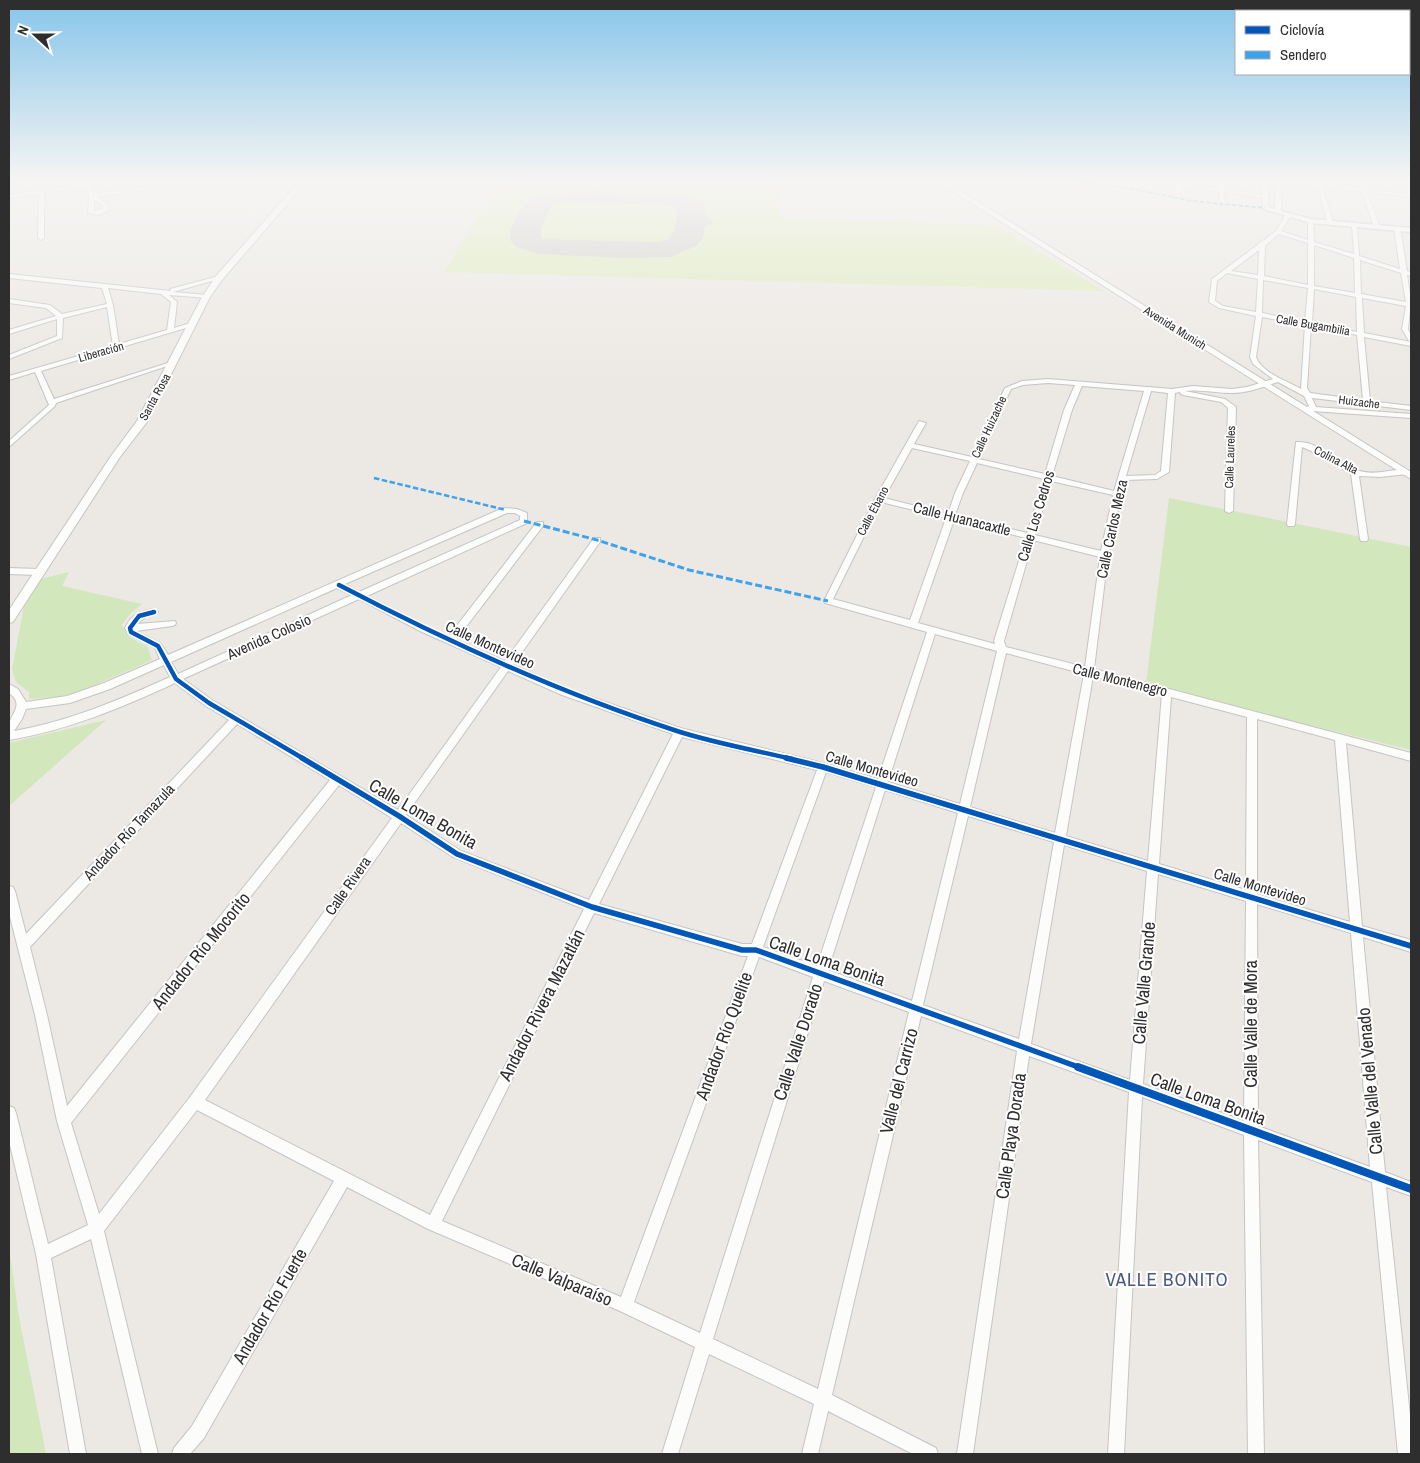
<svg xmlns="http://www.w3.org/2000/svg" width="1420" height="1463" viewBox="0 0 1420 1463" font-family="'Archivo Narrow',sans-serif">
<style>
.green{fill:#d2e7bc}
.pitch{fill:#ddebba}
.building{fill:#d1cecb;fill-rule:evenodd}
.lines{fill:none;stroke-linecap:round;stroke-linejoin:round}
.minor-casing{stroke:#c5c5c5;stroke-width:2}
.tertiary-casing{stroke:#c5c5c5;stroke-width:3}
.secondary-casing{stroke:#c5c5c5;stroke-width:2}
.minor{fill:#fcfcfb;fill-rule:evenodd}
.tertiary{fill:#fcfcfb;fill-rule:evenodd}
.secondary{fill:#fcfcfb;fill-rule:evenodd}
.quiet-far2{stroke:#3ea3eb;stroke-width:2;stroke-dasharray:4.5 2;stroke-linecap:butt}
.quiet-far1{stroke:#3ea3eb;stroke-width:2.5;stroke-dasharray:5.5 2.5;stroke-linecap:butt}
.quiet{stroke:#3ea3eb;stroke-width:3;stroke-dasharray:7 3;stroke-linecap:butt}
.cycleway-far2-casing{stroke:#fff;stroke-width:8}
.cycleway-far1-casing{stroke:#fff;stroke-width:9}
.cycleway-casing{stroke:#fff;stroke-width:11}
.cycleway-far2{stroke:#0057b8;stroke-width:4.5}
.cycleway-far1{stroke:#0057b8;stroke-width:5.5}
.cycleway{stroke:#0057b8;stroke-width:8}
.labels{text-anchor:middle;stroke-width:4;stroke-linejoin:round;paint-order:stroke}
.far-street-label{font-size:12px;fill:#2e2e2e;stroke:#fff}
.street-label{font-size:15px;fill:#2e2e2e;stroke:#fff}
.near-street-label{font-size:18px;fill:#2e2e2e;stroke:#fff}
.near-neighbourhood-label{font-size:19px;letter-spacing:1px;fill:#4c5a81;stroke:#fff}
</style>
<rect width="100%" height="100%" fill="#ece8e4"/>
<path class="green" d="M1169,498L1411,547V750L1146,684Z
M69,572L62,586L142,604L129,615L122,625C126,638 136,641 147,646L152,660L81,691L59,697L29,699V692L16,682L12,669L24,607L41,579Z
M106,720L9,806V743Z
M9,1247L19,1317L46,1454H9Z"/>
<path class="pitch" d="M498,180H780L779,213L783,217L794,219L995,225L1104,291L445,272Z"/>
<path class="building" d="M594,191L685,196L703,203L707,217L714,222L705,227L703,238L696,246L671,257L623,258L538,254L516,247L510,240L511,229L520,209L535,197L549,193ZM562,202L669,205L675,208L677,216L675,229L669,239L659,242L541,239V228L547,215L553,205Z"/>
<g class="lines">
<g class="minor-casing">
<path id="minor" d="M18,180H29L9,184V182Z
M88,180H92L94,194L197,180H209L97,197L107,203L109,210L99,215L88,213L89,196L88,186L44,193V238L41,240L38,238L39,194L9,198V195L88,183ZM94,200L103,205V209L94,211Z
M1087,180H1094L1082,184L1080,183Z
M1176,180H1180V184L1219,189V180H1223L1224,189L1270,196L1267,198L1224,192L1225,204L1222,206L1219,204V192L1180,187V199L1177,201L1174,199Z
M1277,180L1317,183V180H1321L1322,184L1361,188L1358,180H1362L1366,189L1407,194L1398,180H1402L1411,193V197L1367,192L1380,227L1377,229L1374,227L1362,192L1323,187L1333,223L1330,225L1327,223L1318,186Z
M1286,214L1291,215L1281,231L1308,240V221L1313,220L1314,242L1354,254L1352,226L1357,225L1359,256L1400,269L1394,228L1397,226L1400,228L1407,271L1411,272V276L1407,275L1411,300L1408,329L1411,335V342L1409,341L1402,329L1406,306L1362,298L1364,333L1411,342V346L1364,337L1370,401L1411,406V410L1370,405L1367,406L1364,404L1312,398L1316,407L1411,414V418L1312,411L1304,408L1309,406L1304,396L1278,382C1263,387 1248,393 1232,393C1216,393 1201,389 1185,391L1225,399L1236,407L1233,511L1229,513L1225,511L1228,408L1221,402L1183,395L1181,394L1180,392L1175,393L1169,472L1157,479L1125,480L1108,555L1094,669L1411,753V761L1346,743L1362,926L1411,940V952L1363,937L1385,1172L1411,1182V1196L1386,1187L1411,1425V1454H1398L1372,1182L1258,1140L1264,1454H1248L1244,1135L1142,1097L1124,1454H1108L1129,1092L1029,1056L973,1454H957L1017,1051L921,1016L832,1395L936,1448L938,1454H913L828,1411L818,1454H802L814,1404L709,1354L678,1454H662L695,1347L620,1311L428,1229L347,1187L204,1438L190,1454H172L174,1448L192,1426L334,1181L197,1110L104,1231L158,1454H142L91,1239L51,1258L86,1454H70L36,1254L9,1141V1106L14,1108L16,1113L48,1244L88,1225L57,1121L35,1015L9,913V886L13,887L15,891L26,934L229,720L206,706L175,683C121,708 68,730 9,740C9,735 8,727 9,723C14,711 23,703 9,693V684L18,689L26,702L67,696L104,683L160,659L155,648L128,634L125,628C131,615 140,611 154,609L158,612L157,614L146,617L137,624L175,621L176,623L175,625L172,626L136,631L161,644L168,655L503,508L517,509L527,513V523L367,596L448,637L537,522H543V526L456,640L505,661L594,538H600V542L513,665L568,689L680,728L823,763L878,779L927,632L825,603L824,601L875,499L919,421L926,423L914,444L972,457L1005,388L1022,381L1048,379L1172,389L1193,386L1232,389L1247,387L1273,379L1253,364L1250,357L1256,316L1219,308L1209,302L1212,279L1276,231ZM1279,234L1308,243V285L1264,276L1265,246ZM1314,245L1354,258L1355,293L1314,286ZM1259,250L1258,275L1231,271ZM1360,260L1401,273L1406,302L1361,294ZM1227,273L1258,279L1256,312L1223,306L1215,301L1217,281ZM1263,280L1308,288L1305,322L1262,313ZM1314,289L1356,297L1357,332L1312,323ZM1262,317L1305,325L1301,389C1287,381 1262,373 1256,357ZM1311,326L1357,335L1363,400L1310,393L1307,388ZM1048,383L1075,385L1064,410L1045,474L979,459L1011,389L1023,385ZM1082,386L1144,391L1114,491L1052,476L1072,410ZM1151,391L1168,393L1161,471L1155,475L1126,476ZM912,448L970,461L955,493L948,514L884,498ZM977,463L1044,479L1027,533L955,515L963,493ZM1051,481L1113,495L1101,551L1035,535ZM881,502L946,518L910,620L833,599ZM507,513H515L520,516V520L359,592L345,584ZM954,520L1026,538L994,641L995,644L918,623ZM1033,540L1100,557L1085,667L1006,647L1004,641ZM337,588L352,595L178,674L171,662ZM359,599L422,632L501,667L398,810L212,700L183,679ZM935,634L997,651L960,804L888,782ZM1006,653L1084,674L1055,833L970,807ZM164,665L170,677C119,700 70,721 14,731L22,719L26,709L70,703L110,689ZM508,671L562,695L673,734L589,900L461,851L406,815ZM1093,676L1162,694L1148,861L1066,836ZM1171,697L1247,717L1246,890L1159,864ZM1257,719L1335,740L1350,922L1257,894ZM237,724L330,780L67,1106L47,1015L30,947ZM682,737L817,770L752,944H742L599,904ZM826,772L876,787L817,966L763,947ZM339,785L392,818L190,1097L99,1214L71,1123ZM885,790L958,813L912,1001L828,970ZM968,816L1054,842L1019,1039L923,1005ZM401,823L453,857L584,909L430,1215L205,1100ZM1064,845L1147,871L1130,1080L1031,1044ZM1158,874L1246,901L1244,1121L1143,1084ZM1257,904L1351,933L1370,1167L1258,1126ZM594,913L742,956H748L621,1297L442,1221ZM759,957L813,977L700,1333L634,1302ZM824,981L909,1012L818,1389L713,1339Z
M9,274L171,291L170,289L219,276L222,278L173,292L206,295L208,296V298L169,295L177,302L174,328L194,322L196,323V325L41,371L54,399L171,362L176,363L56,403L55,406L9,447V441L49,405L35,372L9,380V376L113,346L107,307L63,318L62,338L9,359V355L57,336V319L9,334V330L56,316L46,308L9,303V299L50,305L62,314L107,304L102,288L9,278ZM108,288L161,294L171,302L167,330L119,344L113,305Z
M1296,442C1320,440 1339,466 1360,471C1376,476 1392,468 1408,470V474L1380,477L1359,476L1368,539L1367,541H1361L1360,539L1351,474L1318,454L1302,447L1295,524L1294,526H1288L1287,524Z
M9,568L38,569L42,572L38,575L9,574Z"/>
</g>
<g class="tertiary-casing">
<path id="tertiary" d="M1262,180H1268V207L1275,209L1276,180H1282L1281,211L1311,219L1411,228V232L1311,223L1263,209Z"/>
</g>
<g class="secondary-casing">
<path id="secondary" d="M301,180H308L222,280L210,297L147,422L120,457L13,622L9,623V610L111,456L137,421L202,297L216,276Z
M935,180H943L1411,472V479Z"/>
</g>
<use href="#minor" class="minor"/>
<use href="#tertiary" class="tertiary"/>
<use href="#secondary" class="secondary"/>
<path class="quiet-far2" d="M1065,180L1139,190L1192,201L1265,208"/>
<path class="quiet-far1" d="M374,478L506,510"/>
<path class="quiet" d="M524,521L597,540L689,570L828,601"/>
<g class="cycleway-far2-casing">
<path id="cycleway-far2" d="M339,585C448,642 560,693 677,731C714,743 754,750 792,759
M154,612L139,616L130,628L131,632L158,646L176,679L209,703L304,759"/>
</g>
<g class="cycleway-far1-casing">
<path id="cycleway-far1" d="M302,758L399,816L457,854L592,907L742,950H756L1081,1068
M786,758L823,767L1411,946"/>
</g>
<g class="cycleway-casing">
<path id="cycleway" d="M1078,1067L1411,1189"/>
</g>
<use href="#cycleway-far2" class="cycleway-far2"/>
<use href="#cycleway-far1" class="cycleway-far1"/>
<use href="#cycleway" class="cycleway"/>
</g>
<linearGradient id="sky" x2="0" y2="1"><stop stop-color="#87c5ea"/><stop offset="0.47" stop-color="#f6f5f3"/><stop offset="1" stop-color="#f6f5f3" stop-opacity="0"/></linearGradient>
<rect width="1420" height="385" fill="url(#sky)"/>
<g class="labels">
<g class="far-street-label">
<text transform="translate(1313 325) rotate(10)" y="4">Calle Bugambilia</text>
<text transform="translate(1175 328) rotate(32)" y="4">Avenida Munich</text>
<text transform="translate(101 352) rotate(-16)" y="4">Liberación</text>
<text transform="translate(155 397) rotate(-61)" y="4">Santa Rosa</text>
<text transform="translate(1359 402) rotate(7)" y="4">Huizache</text>
<text transform="translate(989 427) rotate(-65)" y="4">Calle Huizache</text>
<text transform="translate(1230 457) rotate(-88)" y="4">Calle Laureles</text>
<text transform="translate(1336 460) rotate(27)" y="4">Colina Alta</text>
<text transform="translate(873 511) rotate(-62)" y="4">Calle Ébano</text>
</g>
<g class="street-label">
<text transform="translate(1036 516) rotate(-73)" y="5">Calle Los Cedros</text>
<text transform="translate(962 519) rotate(14)" y="5">Calle Huanacaxtle</text>
<text transform="translate(1112 529) rotate(-78)" y="5">Calle Carlos Meza</text>
<text transform="translate(269 637) rotate(-24)" y="5">Avenida Colosio</text>
<text transform="translate(490 645) rotate(24)" y="5">Calle Montevideo</text>
<text transform="translate(1120 680) rotate(14)" y="5">Calle Montenegro</text>
<text transform="translate(872 769) rotate(16)" y="5">Calle Montevideo</text>
<text transform="translate(129 832) rotate(-47)" y="5">Andador Río Tamazula</text>
<text transform="translate(348 886) rotate(-55)" y="5">Calle Rivera</text>
<text transform="translate(1260 887) rotate(17)" y="5">Calle Montevideo</text>
</g>
<g class="near-street-label">
<text transform="translate(423 814) rotate(30)" y="6">Calle Loma Bonita</text>
<text transform="translate(201 951) rotate(-51)" y="6">Andador Río Mocorito</text>
<text transform="translate(827 961) rotate(19)" y="6">Calle Loma Bonita</text>
<text transform="translate(1144 983) rotate(-85)" y="6">Calle Valle Grande</text>
<text transform="translate(542 1005) rotate(-63)" y="6">Andador Rivera Mazatlán</text>
<text transform="translate(1251 1024) rotate(-90)" y="6">Calle Valle de Mora</text>
<text transform="translate(724 1036) rotate(-70)" y="6">Andador Río Quelite</text>
<text transform="translate(798 1042) rotate(-72)" y="6">Calle Valle Dorado</text>
<text transform="translate(899 1081) rotate(-76)" y="6">Valle del Carrizo</text>
<text transform="translate(1370 1081) rotate(-95)" y="6">Calle Valle del Venado</text>
<text transform="translate(1208 1099) rotate(20)" y="6">Calle Loma Bonita</text>
<text transform="translate(1011 1136) rotate(-82)" y="6">Calle Playa Dorada</text>
<text transform="translate(562 1280) rotate(23)" y="6">Calle Valparaíso</text>
<text transform="translate(270 1306) rotate(-60)" y="6">Andador Río Fuerte</text>
</g>
<g class="near-neighbourhood-label">
<text x="1167" y="1286">VALLE BONITO</text>
</g>
</g>
<rect width="1420" height="1463" fill="none" stroke="#2e2e2e" stroke-width="20"/>
<rect x="1235" y="10" width="175" height="65" fill="#ffffff" stroke="#ababab"/>
<rect x="1245" y="26" width="25" height="8" fill="#0057b8" stroke="#ababab"/>
<text x="1280" y="35" font-size="15" fill="#2e2e2e">Ciclovía</text>
<rect x="1245" y="51" width="25" height="8" fill="#3ea3eb" stroke="#ababab"/>
<text x="1280" y="60" font-size="15" fill="#2e2e2e">Sendero</text>
<g transform="translate(35 35) rotate(291)" stroke="#ffffff" stroke-width="4" paint-order="stroke">
<path d="M0-4L9 19L0 12L-9 19Z" fill="#2e2e2e"/>
<text y="-8" font-size="14" font-weight="bold" text-anchor="middle" fill="#2e2e2e">N</text>
</g>
</svg>
